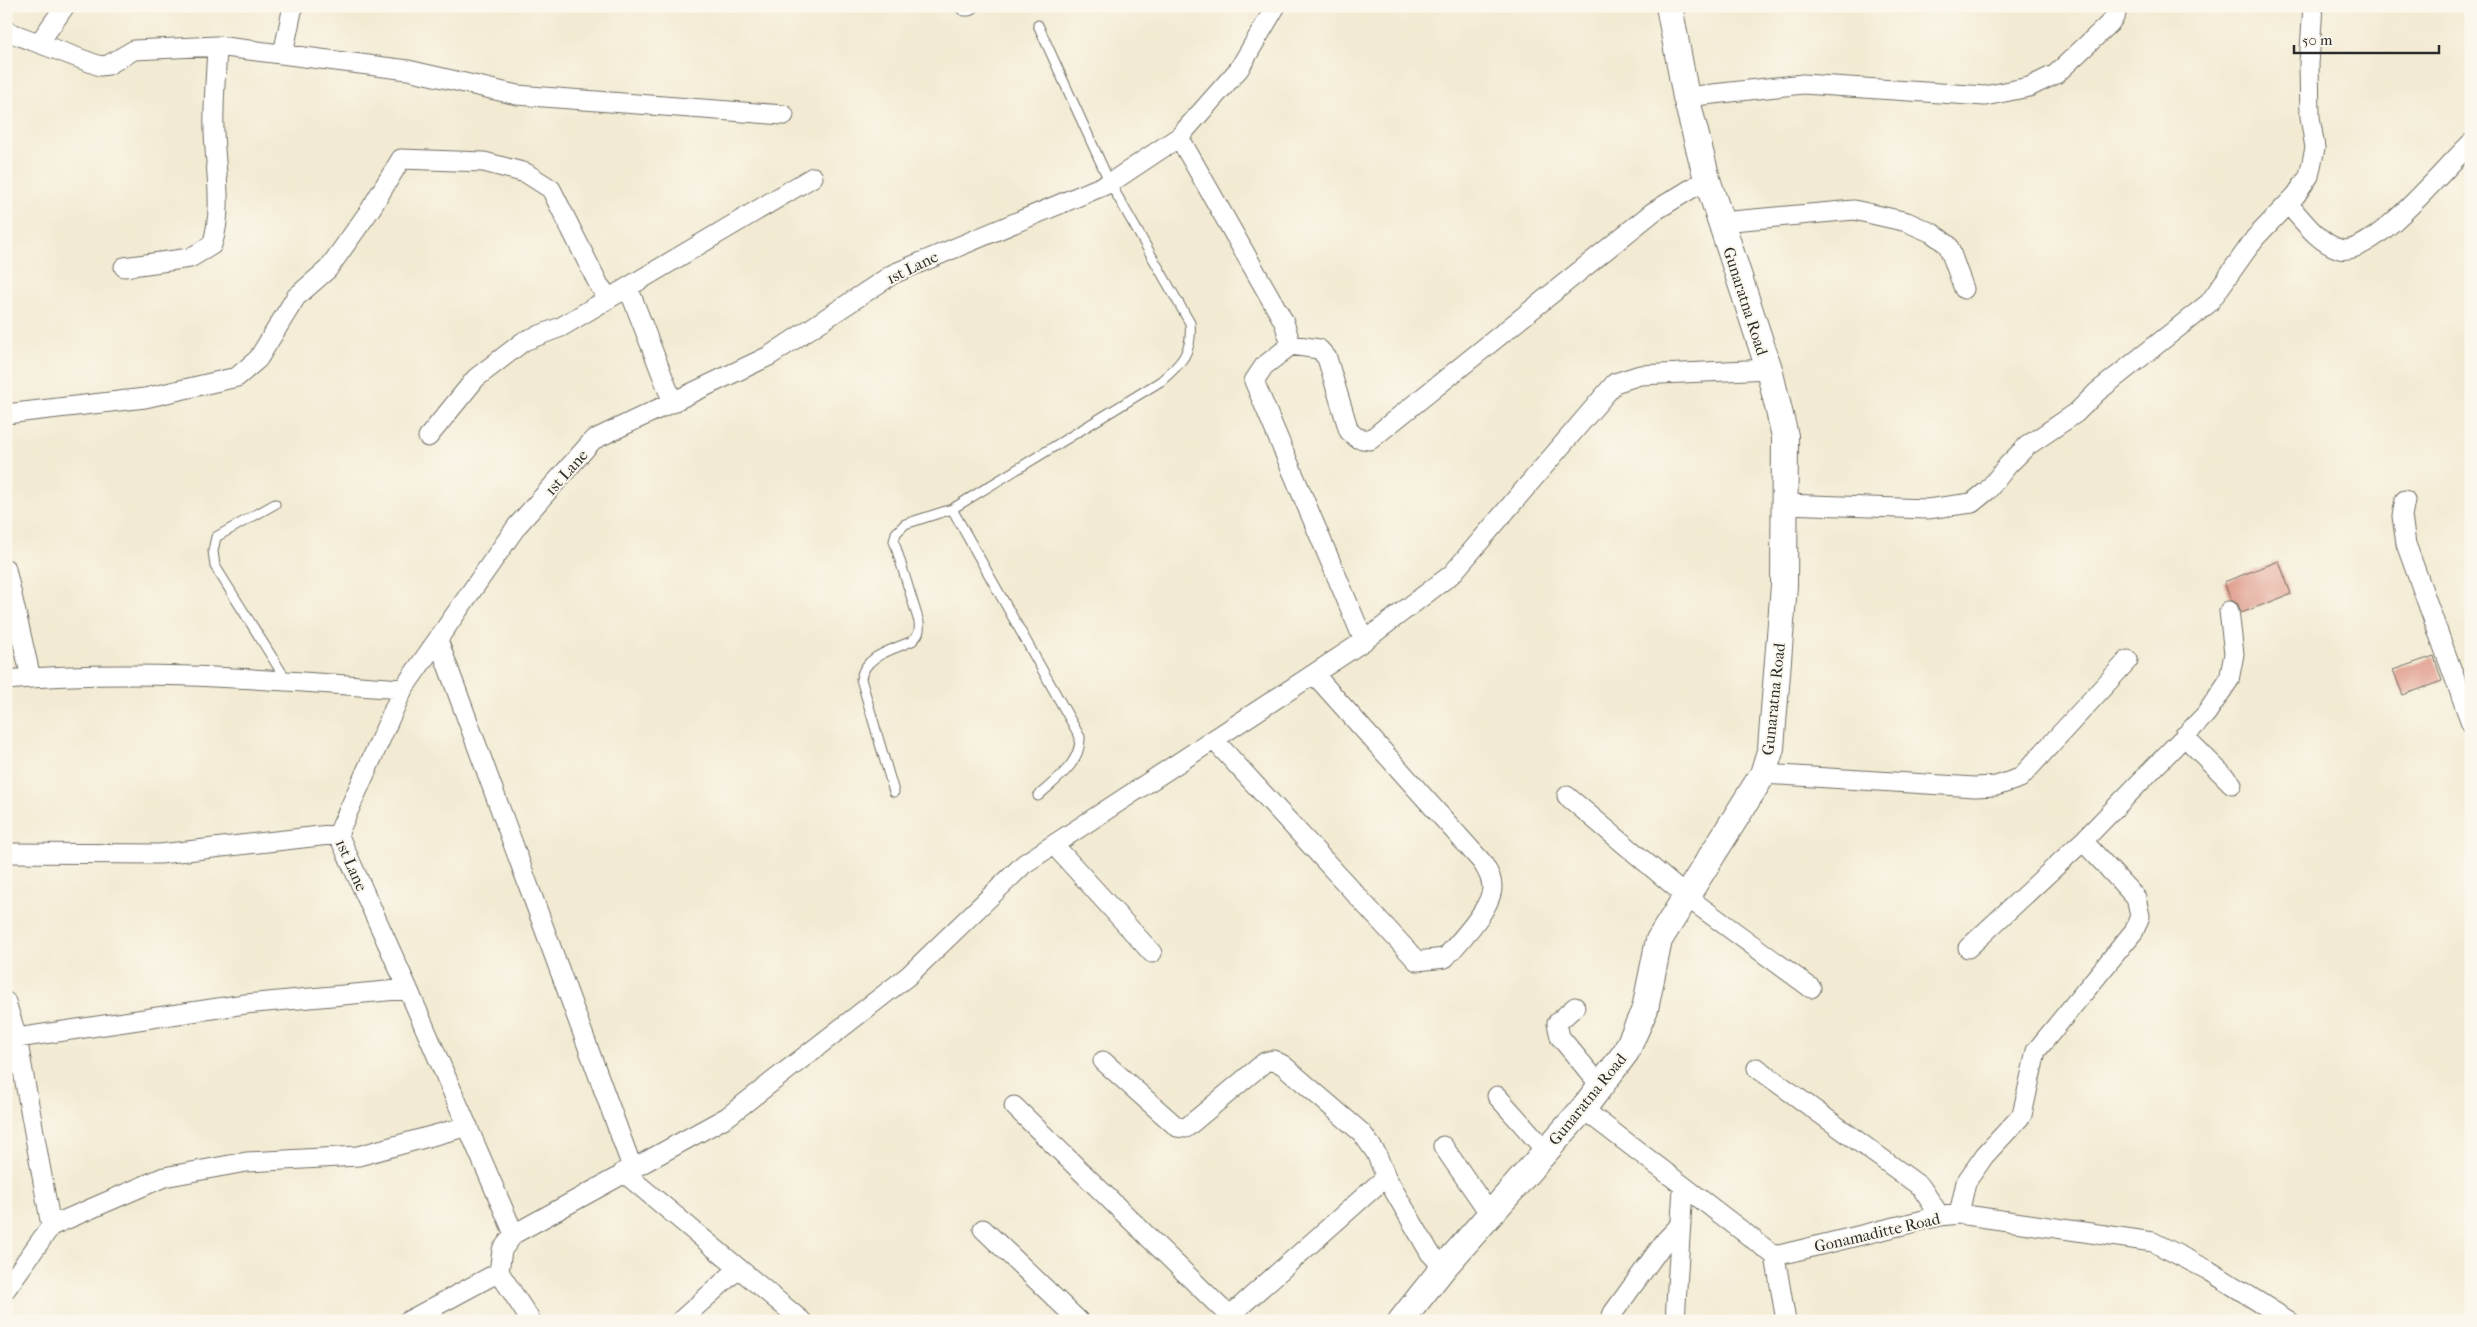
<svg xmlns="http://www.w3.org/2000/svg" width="2477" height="1327" viewBox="0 0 2477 1327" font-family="'IM FELL French Canon',serif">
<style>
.building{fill:#dc8f7f}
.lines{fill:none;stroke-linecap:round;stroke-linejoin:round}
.lane-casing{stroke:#716e65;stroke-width:11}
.street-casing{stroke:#716e65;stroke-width:21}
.secondary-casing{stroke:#716e65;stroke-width:28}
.lane{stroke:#fff;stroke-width:9}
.street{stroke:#fff;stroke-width:19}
.secondary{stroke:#fff;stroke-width:26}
.labels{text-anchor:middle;stroke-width:4;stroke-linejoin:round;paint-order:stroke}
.street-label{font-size:16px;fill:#2b2b2b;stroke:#fbf7ec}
</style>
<rect width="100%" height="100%" fill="#fbf7ec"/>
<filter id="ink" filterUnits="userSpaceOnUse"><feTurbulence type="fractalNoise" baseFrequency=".02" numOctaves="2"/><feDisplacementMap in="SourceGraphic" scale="10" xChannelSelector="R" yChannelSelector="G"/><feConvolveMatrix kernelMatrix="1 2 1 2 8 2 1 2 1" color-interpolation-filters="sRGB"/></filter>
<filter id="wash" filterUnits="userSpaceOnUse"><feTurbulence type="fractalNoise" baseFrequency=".0096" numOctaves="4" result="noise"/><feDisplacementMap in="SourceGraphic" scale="20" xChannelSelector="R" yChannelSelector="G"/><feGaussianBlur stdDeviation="1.12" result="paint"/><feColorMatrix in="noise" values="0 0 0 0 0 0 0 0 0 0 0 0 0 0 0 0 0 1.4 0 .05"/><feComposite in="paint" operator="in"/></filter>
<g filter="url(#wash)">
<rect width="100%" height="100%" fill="#f2ead2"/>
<g id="blocks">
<path class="building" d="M2279,561L2291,594L2241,613L2238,604L2231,600L2224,582Z
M2434,656L2442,681L2403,695L2393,670Z"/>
</g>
</g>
<g filter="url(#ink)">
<use href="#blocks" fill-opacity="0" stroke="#716e65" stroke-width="1"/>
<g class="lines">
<g class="lane-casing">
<path id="lane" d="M275,504L216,537L213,551L215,566L287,681
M952,509L1080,737C1081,764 1055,780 1038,796
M894,792L861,679C864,656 892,650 912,641C919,635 920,631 919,622L894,541L896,533L905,524L952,509L1161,381C1181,364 1193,352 1190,323L1110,183L1038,25"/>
</g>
<g class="street-casing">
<path id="street" d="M965,6H968
M6,31L100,66L108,65L134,50L217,46L408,70L517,95L784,115
M39,43L65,6
M283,54L293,6
M1686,97L1803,84L1985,96L2029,87L2056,74L2110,23L2116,14V6
M1179,137L1284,322L1291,345L1264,366L1254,381L1364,641
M2288,204C2302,219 2318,243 2340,249C2372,258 2446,166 2471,143
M1721,222L1854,210L1907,222L1932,233L1948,245L1964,289
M124,267L190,258L212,245C224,209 215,168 214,131C213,103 216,74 217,46
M628,287L673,403
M1291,345L1319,349L1327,358L1349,431L1357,438L1370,440L1653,212L1707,179
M6,414L145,398L237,377L258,359L296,297L328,269L370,210L401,159L484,162L526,173L551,189L599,285L609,298
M428,437L476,378L524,341L561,327L813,177
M2405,500L2402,516L2406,544L2471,723
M1784,504L1927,509L1972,503L1988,490L2008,465L2027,446L2076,413L2097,392L2209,303L2255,238L2296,195L2309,176L2315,148L2310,117L2309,64L2313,6
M6,569L31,678
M438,640L632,1167
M6,680C139,668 271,680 403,689
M2184,736L2232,784
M1214,740L1417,961L1445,958C1459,942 1492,908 1492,887C1492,878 1487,870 1482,862L1314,674
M1763,774L1975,787L1996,786L2020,778L2128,660
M1567,796L1687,897L1811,988
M2083,841L2206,714L2229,680L2234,654L2229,611
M1054,845L1152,953
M6,853L160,854L338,834
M6,1002L17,1038L51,1226L6,1289
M1575,1007L1557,1023L1560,1037L1600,1085
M17,1038L245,1004L408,989
M1103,1061L1177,1127L1186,1128L1265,1062L1273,1060L1283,1065L1362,1133L1376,1153L1386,1177L1430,1253L1444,1267
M1757,1068L1921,1187L1940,1216
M1497,1096L1546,1151
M1014,1106L1221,1308L1228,1312L1235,1311L1386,1177
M1583,1109L1775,1256L1940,1216L1959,1214L2153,1242L2208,1270L2289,1321
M1443,1146L1490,1214
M623,1172L802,1321
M1959,1214L1966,1182L1985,1155L2022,1115L2036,1051L2134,931L2140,916L2136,898L2083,841L1968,948
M51,1226L164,1177L246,1162L358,1156L468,1126
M983,1229L1079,1321
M514,1234L408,989L338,834L403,689L517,526L593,440L769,356L893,274L1110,183L1179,137L1239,69L1276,6
M1775,1256L1786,1321
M408,1321L499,1272
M531,1321L499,1272L502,1250L514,1234L727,1117L908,976L1024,864L1364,641L1452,574L1615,383L1640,375L1769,369
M680,1321L738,1269
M1610,1321L1613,1313L1665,1241L1681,1224
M1675,1321L1683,1187"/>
</g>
<g class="secondary-casing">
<path id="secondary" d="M1401,1321L1444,1267L1583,1109L1626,1052L1645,1009L1659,940L1763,774L1771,748L1784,585L1785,436L1769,369L1707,179L1686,97L1669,6"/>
</g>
<use href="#lane" class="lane"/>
<use href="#street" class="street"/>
<use href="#secondary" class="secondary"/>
</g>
</g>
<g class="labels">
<g class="street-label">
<text transform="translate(912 267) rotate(-26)" y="6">1st Lane</text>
<text transform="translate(1746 301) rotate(72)" y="6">Gunaratna Road</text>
<text transform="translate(566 472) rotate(-48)" y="6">1st Lane</text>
<text transform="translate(1773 699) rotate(-84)" y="6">Gunaratna Road</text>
<text transform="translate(352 865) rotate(66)" y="6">1st Lane</text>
<text transform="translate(1587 1099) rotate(-51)" y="6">Gunaratna Road</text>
<text transform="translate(1877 1232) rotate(-13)" y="6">Gonamaditte Road</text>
</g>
</g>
<rect width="2477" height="1327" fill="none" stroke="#fbf7ec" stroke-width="25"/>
<path d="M2294 45v8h145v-8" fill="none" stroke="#2b2b2b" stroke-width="2.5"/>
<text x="2302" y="45" font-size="15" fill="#2b2b2b" stroke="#fbf7ec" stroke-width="4" paint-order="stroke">50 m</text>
</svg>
